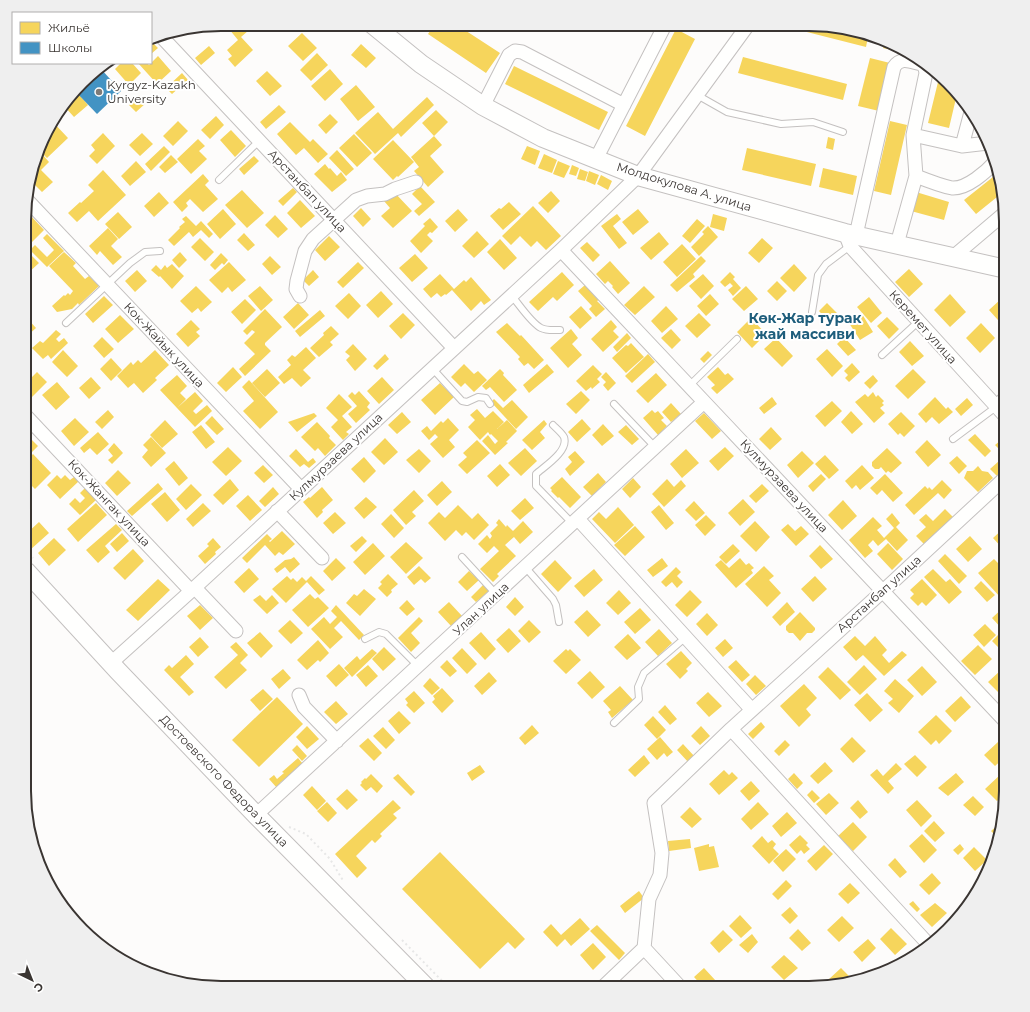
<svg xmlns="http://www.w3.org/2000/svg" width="1030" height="1012" viewBox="0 0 1030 1012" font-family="Montserrat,sans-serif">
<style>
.homes{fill:#f6d55c}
.schools{fill:#4393c3}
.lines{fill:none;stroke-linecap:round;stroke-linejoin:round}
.lane-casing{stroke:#c4c1c0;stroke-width:8}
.street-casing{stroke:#c4c1c0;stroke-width:15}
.secondary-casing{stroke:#c4c1c0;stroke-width:20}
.path{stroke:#e7e7e7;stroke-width:2;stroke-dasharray:2 3;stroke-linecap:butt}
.lane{stroke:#fffffe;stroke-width:6}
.street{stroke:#fffffe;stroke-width:13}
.secondary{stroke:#fffffe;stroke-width:18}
.poi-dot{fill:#7e7b78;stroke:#fff;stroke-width:1.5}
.labels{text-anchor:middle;stroke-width:4;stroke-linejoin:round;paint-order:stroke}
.poi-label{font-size:12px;fill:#3a3532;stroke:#fff;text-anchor:start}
.street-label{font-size:12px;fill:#3a3532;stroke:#fff}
.quarter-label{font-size:14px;font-weight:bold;fill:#1f5e7c;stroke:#fff}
.rim{fill:none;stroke:#3a3532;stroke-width:2}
</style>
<rect width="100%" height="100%" fill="#fdfcfb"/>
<path class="homes" d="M235,24H256L241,37L253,50L235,67L228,59L232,56L227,50L238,40L229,29Z
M434,25H457L500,53L486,73L428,34Z
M796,26H834L868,37L866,47L795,29Z
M676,29L695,39L645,136L626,126Z
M302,33L317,48L303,61L288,46Z
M151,41L158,48L151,54Z
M885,43L908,51L913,55L883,48Z
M361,44L376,58L366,68L351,55Z
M209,46L215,53L201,65L195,58Z
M317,53L328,65L311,81L300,70Z
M158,56L171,71L157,84L138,63H147L149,65Z
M743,57L847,84L843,100L738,73Z
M870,58L890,63L879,111L858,106Z
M121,63H132L141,73L129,85L115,69Z
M514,66L608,112L599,130L505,84Z
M330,69L343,84L325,101L311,86Z
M267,71L282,86L270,96L256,81Z
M182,73L188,80L172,94L166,88Z
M939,78L957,94L949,128L928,123Z
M356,85L375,107L358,121L340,99Z
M76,91L88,105L74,117L64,106Z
M139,95L146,103L136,112L129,105Z
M427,97L434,105L401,137L398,133L375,154L355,133L378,112L393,129Z
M279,105L286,112L266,129L260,122Z
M436,110L448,122L434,136L422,123Z
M330,114L338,122L326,134L318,125Z
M216,116L224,125L210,139L201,130Z
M52,121L68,138L47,158L40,151Z
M178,121L188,131L173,146L163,136Z
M890,121L907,125L891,195L874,191Z
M290,122L310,142L313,139L328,154L318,163L304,148L296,155L277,134Z
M231,130L246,146L235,157L220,140Z
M103,133L115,146L97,164L89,156L95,150L91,145Z
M142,133L153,144L140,156L129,145Z
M354,134L372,153L357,167L339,148Z
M434,136L442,145L430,156L444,172L428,187L414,171L419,167L411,157Z
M828,137L835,139L833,150L826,148Z
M198,139L205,146L199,151L207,159L191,174L177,159Z
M393,140L414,162L398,177L397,176L393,180L373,159Z
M164,146L170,152L151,171L145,164Z
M527,146L540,151L535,165L521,159Z
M747,148L816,164L811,186L742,170Z
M337,150L354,169L346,176L329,158Z
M42,154L49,162L41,170L53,182L42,192L29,179L36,160Z
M544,154L557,160L552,173L538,168Z
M171,155L178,162L165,173L159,167Z
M254,156L259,161L244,175L239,169Z
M136,161L146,172L130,186L121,176Z
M558,161L570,166L564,178L553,174Z
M325,164L329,169L330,168L337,176L341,172L347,180L332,192L314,174Z
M572,165L579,168L576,176L569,174Z
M823,168L857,176L853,195L819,187Z
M580,169L588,172L585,181L577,179Z
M103,170L126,195L98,221L89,211L77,222L68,213L80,202L81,203L94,191L88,185Z
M589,171L599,175L595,185L586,181Z
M998,173L1002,193L976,214L964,200Z
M203,174L209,181L205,185L218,199L203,212L190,199L186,203L188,206L182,212L173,202Z
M601,175L612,181L608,190L597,184Z
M420,186L435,202L419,216L414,211L422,204L412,194Z
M293,188L297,192L283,206L278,201Z
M242,190L264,213L247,228L225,205Z
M551,191L560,201L548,213L538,203Z
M159,192L169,203L154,217L144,206Z
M394,192L412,211L393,228L381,216L390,208L384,201Z
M916,192L949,202L944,220L911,211Z
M300,200L315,216L301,228L287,213Z
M509,202L521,214L503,230L490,216L499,208L501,209Z
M533,206L561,236L546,250L537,241L531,247L520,236L511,245L502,236Z
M361,208L371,219L363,227L353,216Z
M223,209L236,224L220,239L207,224Z
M458,209L468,220L455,232L445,221Z
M638,209L649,222L633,235L622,222Z
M118,212L132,227L119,239L105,224Z
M617,214L621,219L613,226L627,243L619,249L601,226Z
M713,214L727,218L724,231L710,227Z
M30,215L44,230L30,244L27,241L28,218Z
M275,215L288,229L278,238L265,225Z
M186,216L196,226L201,221L213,234L209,238L201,230L193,237L189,232L174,246L168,240L180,228L179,227L185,222L182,219Z
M430,218L438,227L432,233L430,232L427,235L433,241L421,253L410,241L425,226L423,224Z
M697,219L705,226L690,243L682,236Z
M708,226L718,237L699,256L691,247L704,234L702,232Z
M108,228L118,239L111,246L122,257L113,265L100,251L97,255L89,246Z
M477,231L489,244L474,258L462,246Z
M659,232L669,244L651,260L640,248Z
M244,233L255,245L248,251L237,240Z
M47,234L64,251L47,267L30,250L35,245L47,257L54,250L43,238Z
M329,236L340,247L325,261L315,250Z
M200,238L214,252L205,261L191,247Z
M762,238L773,248L759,263L748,253Z
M500,239L517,258L504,270L487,252Z
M587,242L600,255L593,262L580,248Z
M682,244L696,259L677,277L663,262Z
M27,252H28L39,263L27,274Z
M64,252L76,263L73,266L85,279L89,276L99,286L79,305L78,303L72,309L57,312L52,306L64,295L65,296L68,293L70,295L73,291L49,266Z
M180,252L187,260L179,268L172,260Z
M221,253L228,260L224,265L222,263L215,270L210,265Z
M415,254L428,268L412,282L399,268Z
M270,256L281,267L272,275L262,264Z
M701,256L706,261L693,274L695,277L677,292L670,285Z
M610,261L630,283L618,294L612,287L613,286L608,281L605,284L596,274Z
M229,262L246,280L232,292L228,287L222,293L209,280Z
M358,262L364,268L343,288L337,282Z
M172,264L184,276L172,289L160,276L159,277L151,270L156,265L161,270L165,265L167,268Z
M794,264L807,278L794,292L780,278Z
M909,269L923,284L909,297L895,282Z
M137,270L147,281L135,292L125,281Z
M313,270L319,277L309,286L303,280Z
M562,272L574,285L557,301L553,297L538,311L529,302Z
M730,272L735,277L733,279L741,288L733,296L728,290L733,286L730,283L725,287L720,282Z
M440,274L454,289L464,280L466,282L471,277L491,300L484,305L481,301L471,311L452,290L446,295L445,294L441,297L437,293L431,298L423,289Z
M703,274L714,286L701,299L689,286Z
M777,281L787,291L777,301L767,291Z
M585,285L599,300L597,301L605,309L596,317L589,309L592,306L578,291Z
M196,286L212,302L201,312L198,308L192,313L180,301Z
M260,286L273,300L261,311L248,296Z
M644,286L655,297L635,315L624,305Z
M746,286L758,299L744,311L732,299Z
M381,291L393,304L378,318L366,305Z
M349,293L361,306L348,319L335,306Z
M710,294L719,304L706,316L697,306Z
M950,294L966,312L950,327L934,310Z
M104,296L113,305L93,323L85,314Z
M869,297L882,313L871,323L857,307Z
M245,299L256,310L242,324L231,312Z
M1001,299L1006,305V329L989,310Z
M298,303L309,315L294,329L283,317Z
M827,303L839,315L830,323L819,311Z
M581,306L592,318L580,329L569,317Z
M666,306L678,319L662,333L651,321Z
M265,309L282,327L265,343V345L271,351L245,376L239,369L255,354L244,343L255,332L252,330L247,335L243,331Z
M320,310L325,316L300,337L295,331Z
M403,313L415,325L401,339L389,326Z
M699,313L711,325L697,338L685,326Z
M862,314L873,332L860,340L849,323Z
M120,315L134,329L118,343L105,329Z
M887,317L899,329L889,339L877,326Z
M27,318L36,328L27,336Z
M751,318L766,334L752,348L737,332Z
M191,320L200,329L196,332L200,336L188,347L176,334Z
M611,320L617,327L613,331L619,337L603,352L591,339Z
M507,323L520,336L521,335L544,360L534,369L528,363L524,366L518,359L520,357L496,332Z
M981,323L995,338L980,353L966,338Z
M331,326L339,334L330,342L333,345L319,357L310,348L324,335L323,333Z
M571,329L578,338L572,344L582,355L568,368L550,348Z
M671,329L681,340L672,349L661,338Z
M56,330L61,334L56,339L59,342L64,338L68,343L51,359L48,355L43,359L32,348L40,341L43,343Z
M627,333L631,338L617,352L613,347Z
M102,337L114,349L104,358L93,346Z
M844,337L856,350L848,356L837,344Z
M776,338L793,356L782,367L764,349Z
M910,341L924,356L912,366L899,352Z
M631,343L644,357L626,373L612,358L626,345L628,346Z
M353,344L367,359L355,371L346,360L350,356L345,352Z
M306,347L316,358L303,370L311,378L301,387L292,378L284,384L278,377L291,365L287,360L292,355L295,357Z
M827,349L843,366L832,377L816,359Z
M63,350L78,366L67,377L52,362Z
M155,350L169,365L155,378L157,380L143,393L134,383L128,388L117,376L131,362L133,365L138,360L141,363Z
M708,351L712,355L704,363L700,359Z
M385,354L389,359L377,370L373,366Z
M648,354L655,362L632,383L625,376Z
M111,358L122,370L111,381L100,369Z
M852,363L860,372L849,382L845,378L848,375L844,371Z
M464,364L474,374L478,371L487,380L474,392L465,383L461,387L451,377Z
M547,364L554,372L529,393L523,385Z
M593,365L602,374L597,379L600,382L592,389L591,387L586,391L576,381Z
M233,367L242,377L226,392L217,383Z
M718,367L725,375L728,373L734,379L717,394L711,388L715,385L707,377Z
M267,369L280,383L265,397L252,383Z
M500,369L504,373L503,375L517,390L504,402L490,387L486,390L482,386Z
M913,369L926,382L908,399L895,386Z
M37,372L47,382L31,398L27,393V382Z
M606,372L616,383L608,391L603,385L606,382L601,377Z
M656,373L667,385L648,403L636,391Z
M177,375L187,386L180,393L186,399L177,408L160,390Z
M873,375L878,381L870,389L864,383Z
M91,377L101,388L89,399L79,388Z
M382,377L394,390L379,404L367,391Z
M249,380L278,412L260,429L243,411L254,401L242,387Z
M57,382L70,397L56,410L42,395Z
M440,383L454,397L435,415L421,400Z
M359,391L370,403L367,407L370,410L356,423L348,414L357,406L348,396L352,392L355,395Z
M581,391L590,400L576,414L566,404Z
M195,392L203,401L193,411L196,414L207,405L212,411L195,427L177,408Z
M873,392L876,397L878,395L884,401L882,403L884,405L880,408L885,413L874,423L855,402L865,394L868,397Z
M339,394L352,407L342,416L352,427L346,432L349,434L343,440L331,427L338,420L326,408Z
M772,397L777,404L764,414L759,408Z
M935,397L946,409L948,407L953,412L939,424L932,417L926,423L918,414Z
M967,398L973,405L961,416L955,409Z
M494,399L503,408L512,400L528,417L516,429L491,402Z
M832,401L842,411L825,427L815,416Z
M671,403L681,414L671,422L662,412Z
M477,409L485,418L493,411L504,422L497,429L507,420L517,431L506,442L508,443L495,455L482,441L488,435L495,444L498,441L491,434L490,435L488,432L480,440L468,427L475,420L470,415Z
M108,410L114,417L102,429L95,422Z
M652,410L655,413L658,411L664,418L661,420L667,426L658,435L643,418Z
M851,411L863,424L852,434L841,422Z
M402,412L411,422L397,434L388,425Z
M901,412L915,426L904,437L900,433L898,435L888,424Z
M314,413L317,416L297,432L288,422Z
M704,413L721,431L712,439L695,421Z
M212,416L224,429L217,435L205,423Z
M75,418L89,432L74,446L61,431Z
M448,418L459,430L449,440L455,447L443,458L430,444L438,437L435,434L429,440L421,431L427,426L431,431L441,421L443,423Z
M582,419L591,429L577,442L568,432Z
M165,420L178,434L162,448L150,435Z
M544,420L547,424L540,432L545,438L532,450L522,440Z
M317,422L330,436L329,438L336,445L325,456L318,448L315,451L301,437Z
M603,424L614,436L602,446L592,435Z
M201,425L215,442L206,449L192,432Z
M626,425L639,439L632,445L618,432Z
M771,427L782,439L770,450L759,439Z
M98,432L109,444L97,455L90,448L84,453L80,448Z
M26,434L38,446L26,458Z
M975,434L991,451L985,457L968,440Z
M151,437L166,453L151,467L142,457L148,450L143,445Z
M385,438L398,452L384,465L371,452Z
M477,440L490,453L467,474L458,465L467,457L463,453Z
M927,440L941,455L928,467L915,452Z
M1001,440L1006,444V456L995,445Z
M114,443L123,453L112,464L108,460L113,456L108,450Z
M228,447L242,461L226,476L212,462Z
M725,447L734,456L718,471L709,461Z
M525,448L537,461L521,476L508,463Z
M887,448L902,463L891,473L888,471L886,473L881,467L879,469H875L872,466V462Z
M296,449L308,462L313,458L316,462L309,468L304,464L300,467L289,456Z
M419,449L431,461L419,473L406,460Z
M686,449L699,463L682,478L670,464Z
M575,451L585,462L570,476L565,469L572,462L568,457Z
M802,451L814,463L798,478L787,465Z
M33,454L51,473L35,489L26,480V461Z
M825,455L839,470L829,479L815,464Z
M957,456L967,466L959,474L949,463Z
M364,457L376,471L364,483L351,469Z
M174,461L188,478L179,486L165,469Z
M999,461L1006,468V469L998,477L990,469Z
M500,464L510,475L497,487L487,476Z
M263,465L273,475L264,483L254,473Z
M862,465L874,478L860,490L856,485L852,489L845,481Z
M978,466L982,471L988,472L993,478L978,492L964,478L967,471H973Z
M118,470L131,483L117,496L105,483Z
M598,473L606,482L592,496L583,487Z
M821,474L826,479L813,492L808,486Z
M885,474L903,493L893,502L882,490L877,495L870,488Z
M57,475L61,479L65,475L70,480L74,477L79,481L60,499L47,485Z
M562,477L581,497L570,508L559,497L558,498L551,491L552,490L550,488Z
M633,478L641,487L630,498L622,489Z
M230,479L239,490L223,505L213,495Z
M667,479L674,487L681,480L686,486L664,507L652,494Z
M942,480L952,490L944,499L938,493L914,515L905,505L925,486L928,489L929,487L932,490Z
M442,481L452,492L437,506L427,495Z
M158,483L163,489L132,516L127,511Z
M191,484L202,495L186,510L176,499Z
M762,484L769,491L756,503L749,496Z
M273,487L279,494L265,507L259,501Z
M322,487L333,500L322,510L323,512L317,518L303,502L309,497L310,498Z
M85,488L96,500L80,515L69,504L75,498L80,503L85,498L80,493Z
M414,490L424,501L412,512L416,516L406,525L393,510Z
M165,492L180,510L167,522L151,504Z
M248,495L262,510L250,521L236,506Z
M366,497L377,507L364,519L354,508Z
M525,498L534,508L520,520L511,511Z
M743,499L755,512L740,526L728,513Z
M843,500L857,516L842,530L828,515Z
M694,501L705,513L696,521L685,510Z
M96,503L107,515L78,542L67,529Z
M203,503L211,511L193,527L186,519Z
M458,505L472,519L478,513L489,525L474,540L466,532L462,536L456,530L445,541L428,523L439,512L445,518Z
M659,505L674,523L666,530L651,512Z
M618,507L634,525L615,543L592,519L599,512L606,519Z
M945,509L955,519L926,546L916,536L926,527L919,520L926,514L933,521Z
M335,512L346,523L333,534L323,523Z
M892,513L900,523L896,527L908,540L897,551L886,539L878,546L873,540L868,545L873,551L865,558L849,540L873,517L882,526L877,530L884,538L894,528L886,519Z
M391,514L404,528L394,538L381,524Z
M706,515L716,525L705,536L695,525Z
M499,519L506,527L507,525L513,531L523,521L533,532L520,544L514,537L505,545L516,556L497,574L499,576L493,582L480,569L499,551L494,546L487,553L478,544L487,535L490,539L492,536L490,533L498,525L496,523Z
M755,521L770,537L756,552L740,536Z
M39,522L49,533L30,550L26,545V534Z
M116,524L122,530L105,546L110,552L98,563L86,550Z
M788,524L795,531L801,526L809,534L796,546L781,530Z
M635,526L645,537L625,556L614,545Z
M1005,527L1006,547L1003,549L993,538Z
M282,531L295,544L283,555L279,552L275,556L265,545L247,563L242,558L267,534L272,539L269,541L270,542Z
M122,533L129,541L117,552L110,544Z
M362,536L367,541L356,552L350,546Z
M970,536L982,549L968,562L956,549Z
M54,538L66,550L49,566L38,553Z
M213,538L221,547L215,552L216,554L205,564L198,556L209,546L207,544Z
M406,542L423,558L406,574L390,557Z
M373,543L385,556L365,575L353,562Z
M888,543L903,559L892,570L877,554Z
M733,544L740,551L726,564L719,557Z
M820,545L833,559L821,569L809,556Z
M133,549L144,561L125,580L113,568Z
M945,554L967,576L959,584L938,561Z
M294,557L300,564L290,573L285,567L277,573L274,569L285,560L291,559Z
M336,558L346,568L332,581L323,571Z
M662,558L668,566L653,577L647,570Z
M740,558L746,565L749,563L754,568L751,570L753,573L736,588L715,565L721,560L729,568Z
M994,559L1006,571V594L1001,598L978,573Z
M555,560L572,578L558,592L541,574Z
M419,566L431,578L425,583L421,579L414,585L407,577Z
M764,566L774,576L769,580L781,593L767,607L745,584Z
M676,567L681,572L677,576L683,582L677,588L672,582L666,587L661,582Z
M249,568L259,579L244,593L234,582Z
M594,569L603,580L584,597L574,586Z
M933,569L946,582L950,579L962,592L949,604L924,577Z
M469,571L479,580L467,591L458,582Z
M388,574L398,584L391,590L392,592L387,597L378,588L382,584L380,582Z
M287,576L291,580L293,578L297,582L302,577L306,581L311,576L325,590L319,595L307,582L286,603L272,589Z
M815,576L827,589L813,602L801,589Z
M158,579L170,590L138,621L126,610Z
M922,579L937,595L926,606L922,602L918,606L910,598L914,594L910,590Z
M981,581L995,595L987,602L974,588Z
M483,585L489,591L476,602L471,597Z
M364,589L376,599L360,616L346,603L354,594L357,596Z
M619,590L631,603L618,615L606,603Z
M690,590L702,602L687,617L675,605Z
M310,594L315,599L318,597L329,608L308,627L292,610Z
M260,595L266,601L272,595L279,603L267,614L253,600Z
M515,597L524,607L515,616L506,607Z
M407,600L415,609L407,616L399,608Z
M449,602L463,617L452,627L438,612Z
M787,602L795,612L780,626L772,617Z
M200,605L213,618L200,630L187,616Z
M336,605L364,635L359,640L341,621L334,628L343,637L330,649L311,629L324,617L330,624L337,617L331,611Z
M1006,605V646L1001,650L992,641L1003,630L992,618Z
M640,608L651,620L635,634L624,622Z
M587,610L601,625L588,637L574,622Z
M800,612L815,628V630L812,633H807L800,641L793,633H789L786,630V626Z
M707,613L718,625L707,636L696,624Z
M419,617L423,621L411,633L420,643L411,652L398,638Z
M290,620L303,633L291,644L278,631Z
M529,620L541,632L529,643L518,631Z
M985,624L996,635L984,647L973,635Z
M509,628L521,641L508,653L496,640Z
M659,629L672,643L658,656L645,642Z
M260,632L273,646L261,658L247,643Z
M481,632L496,649L485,660L469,643Z
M628,634L641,648L627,660L614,647Z
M855,636L865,646L875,636L887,650L882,655L889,663L902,651L907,655L884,676L863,655L856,661L843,647Z
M200,637L209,647L198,657L189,647Z
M725,639L733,648L723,657L715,648Z
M318,640L329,653L320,662L318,660L307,670L297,660Z
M236,642L248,655L240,663L247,670L226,689L214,677L238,655L230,647Z
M978,645L992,659L975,675L961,661Z
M384,647L396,659L383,671L372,659Z
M462,648L477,664L467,674L452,658Z
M372,649L377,653L352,677L344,668L357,656L360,660Z
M566,649L568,651L570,649L581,660L566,674L553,661Z
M681,651L692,663L686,669L688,671L680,679L666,664Z
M186,655L194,664L180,677L194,692L189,696L164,670L169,665L172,668Z
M447,660L457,671L450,677L440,667Z
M736,660L750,675L742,682L728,667Z
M339,664L349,675L336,687L326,676Z
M368,665L378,676L366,687L356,675Z
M864,665L877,679L860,695L847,682Z
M922,666L937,682L922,696L907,680Z
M828,667L851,690L840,700L818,677Z
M283,669L291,678L279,689L271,679Z
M1001,670L1006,675V700L988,682Z
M590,671L605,687L592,699L577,683Z
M489,672L497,681L482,695L474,686Z
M755,675L766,686L756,695L746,684Z
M430,678L440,688L432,695L423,686Z
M895,679L914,696L899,713L888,703L893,699L884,691Z
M804,684L817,698L806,709L811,715L799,727L780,706Z
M620,686L633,700L612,718L608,712L611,710L603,701Z
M442,688L454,701L442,713L432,702L435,699L433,696Z
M263,689L273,699L260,711L250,700Z
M414,691L425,703L414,713L406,705L408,703L405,699Z
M708,692L722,706L709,717L696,703Z
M867,693L883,710L870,722L854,705Z
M961,696L971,707L955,722L945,711Z
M277,697L303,724L259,767L232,740Z
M336,701L348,714L336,724L324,712Z
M665,705L677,719L670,725L658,712Z
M399,711L411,723L399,734L388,721Z
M936,715L952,731L939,744L936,740L931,745L918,732Z
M653,716L666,730L657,739L644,725Z
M761,722L765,727L753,739L748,734Z
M532,725L539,733L525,745L519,738Z
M307,726L319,739L307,749L296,737Z
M701,726L710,736L700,745L691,736Z
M383,727L395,740L386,749L373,736Z
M660,737L673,752L667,757L664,753L657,760L647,749Z
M852,737L866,751L853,763L840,749Z
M368,738L382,753L374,761L359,746Z
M785,740L790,745L779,756L774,751Z
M998,742L1006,750V756L995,766L984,755Z
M683,744L695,757L689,763L677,750Z
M297,745L307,756L302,761L292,750Z
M644,755L650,763L635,777L628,770Z
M915,755L927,767L917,777L904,764Z
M298,758L303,764L280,783L281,784L277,788L269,779L274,775L277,779L284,773L282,772Z
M825,762L833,771L818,784L810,776Z
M896,763L902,769L888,781L894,788L888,794L870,775L877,769L883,776Z
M480,765L485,772L472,781L467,773Z
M724,770L729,775L732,772L738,778L719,795L709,784Z
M794,773L803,783L797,789L788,779Z
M956,773L964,782L948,796L938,788Z
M371,774L383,786L377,793L371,787L366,791L360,785L362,783L361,782L365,778L366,779Z
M398,774L415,792L411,796L393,778Z
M1001,774L1006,779V793L997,801L985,789Z
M751,781L760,791L749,801L740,791Z
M312,786L326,801L317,810L303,795Z
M347,789L358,800L347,810L336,799Z
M812,790L820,798L814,803L807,795Z
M829,793L839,803L826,815L816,804Z
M973,796L984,807L975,816L963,805Z
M393,800L401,808L393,814L397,818L380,834L382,836L375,843L372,840L356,856L367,868L357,878L335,854Z
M858,800L868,812L860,819L850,808Z
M917,800L932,816L921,827L906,810Z
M327,802L337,813L328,822L317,811Z
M758,802L769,814L751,830L741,819Z
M690,807L702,819L692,828L680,817Z
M787,812L797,823L781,837L772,826Z
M934,821L945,833L935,842L924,831Z
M853,822L867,837L853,851L838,836Z
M997,826L1001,831L1000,840L991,831Z
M922,834L937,850L924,863L909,846Z
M800,835L808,843L806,845L810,849L804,854L801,850L797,854L789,845Z
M762,836L768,843L772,840L776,844L773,848L779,854L769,864L752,846Z
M690,839L691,848L669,851L668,841Z
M709,844V847L714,846L719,867L699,871L694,848Z
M960,844L964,849L958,855L953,850Z
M824,845L833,854L816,871L807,861Z
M974,847L987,860L975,871L963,858Z
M786,849L796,859L783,872L773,861Z
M440,852L525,939L515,949L508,942L480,969L402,889Z
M895,858L907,872L900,878L888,865Z
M932,873L941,883L929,895L919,885Z
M786,880L792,886L778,900L772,894Z
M850,883L860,893L848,904L838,894Z
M639,891L644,898L625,913L620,906Z
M913,901L920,909L917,912L909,904Z
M935,903L947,913L932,927L920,915Z
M790,907L798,916L790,924L781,915Z
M740,915L752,928L741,938L729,926Z
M842,916L854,928L839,942L827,930Z
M580,918L590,929L571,946L565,939L557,947L543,932L551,924L561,935Z
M597,925L625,953L619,960L590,931Z
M891,928L907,944L895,955L880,939Z
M798,929L811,943L802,951L789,938Z
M723,930L733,940L719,953L710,943Z
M752,934L758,942L748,953L739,945Z
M868,939L876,948L862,962L853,952Z
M593,943L606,957L593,970L580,955Z
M784,955L798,968L784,980L771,967Z
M704,968L716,981L708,988H704L694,977Z
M841,968L854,981L833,985L828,980Z
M804,980L810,988H796Z"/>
<path class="schools" d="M101,69L121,91L97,114L76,92Z"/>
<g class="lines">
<g class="lane-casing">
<path id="lane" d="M697,95L727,112L781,124L813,122L843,132
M219,180L259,141
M511,295C519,304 531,323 541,328C547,331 554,330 560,330
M812,312L818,275L826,264L850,246
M66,323L130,263L145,252L160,251
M882,355L918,322
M432,368L462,401L467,402L478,397L486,398L490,404
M689,386L737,339
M614,404L656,448
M553,425C556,428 562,433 564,437C569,451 545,466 536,474V486L573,524
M953,439L996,407
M462,557L496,594
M526,568L553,599L556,605L559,622
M365,639L379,632L386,634L418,666
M614,723L639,699L638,687L644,673L686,637"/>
</g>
<g class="street-casing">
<path id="street" d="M159,34L454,348
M483,106L509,55L515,51L522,52L624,105
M962,146L971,112
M596,159L665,25
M916,176C926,180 942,186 952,188C967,189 986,172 996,161
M28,201L301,489
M845,233L850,246L1006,417
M856,235L894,67C901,56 911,62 922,64L925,68L926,73L913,135
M897,244L916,176L913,135L962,146L988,143
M561,250L1006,722
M953,257L1006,212
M300,296L296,289L297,281L305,251L313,239L356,200L367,196L385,194L395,189L416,182
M996,407L1006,397
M26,416L191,591
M277,511L322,558
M578,519L752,710
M195,588L236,631
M111,663L191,591L561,250L638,176L748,25
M299,695L304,707L337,741
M731,729L930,946
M256,815L704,402
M644,948L681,988
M602,988L644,948L649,899L660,875L662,853L654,803L731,729L883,591L1006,477"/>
</g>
<g class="secondary-casing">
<path id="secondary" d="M372,24L421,64L483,106L543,138L638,176L845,233L1006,269
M26,571L118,671L256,815L427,988"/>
</g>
<path class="path" d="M26,550L33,558
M289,827L306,834L330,859L344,882
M402,940L449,988"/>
<use href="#lane" class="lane"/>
<use href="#street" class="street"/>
<use href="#secondary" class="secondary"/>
</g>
<circle class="poi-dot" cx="99" cy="92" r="4"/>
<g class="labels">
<g class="poi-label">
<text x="107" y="89">Kyrgyz-Kazakh<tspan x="107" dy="14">University</tspan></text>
</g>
<g class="street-label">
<text transform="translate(684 187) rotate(17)" y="4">Молдокулова А. улица</text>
<text transform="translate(307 191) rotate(47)" y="4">Арстанбап улица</text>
<text transform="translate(923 327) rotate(48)" y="4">Керемет улица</text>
<text transform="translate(164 345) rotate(47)" y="4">Кок-Жайык улица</text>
<text transform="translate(336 457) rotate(-43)" y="4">Кулмурзаева улица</text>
<text transform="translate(784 486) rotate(47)" y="4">Кулмурзаева улица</text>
<text transform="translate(109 503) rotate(47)" y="4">Кок-Жангак улица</text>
<text transform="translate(879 594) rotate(-42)" y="4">Арстанбап улица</text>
<text transform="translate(481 609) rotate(-43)" y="4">Улан улица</text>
<text transform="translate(224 781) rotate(46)" y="4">Достоевского Федора улица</text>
</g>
<g class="quarter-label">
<text x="805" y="323">Көк-Жар турак<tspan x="805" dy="16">жай массиви</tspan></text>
</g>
</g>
<path d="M0 0H1030V1012H0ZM221 31H809A190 190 0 0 1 999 221V791A190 190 0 0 1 809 981H221A190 190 0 0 1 31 791V221A190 190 0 0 1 221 31Z" fill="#efefef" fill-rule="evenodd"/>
<path class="rim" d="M221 31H809A190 190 0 0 1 999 221V791A190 190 0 0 1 809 981H221A190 190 0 0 1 31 791V221A190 190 0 0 1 221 31Z"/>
<rect x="12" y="12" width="140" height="52" fill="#ffffff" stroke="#b0aead"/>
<rect x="20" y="22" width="20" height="12" fill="#f6d55c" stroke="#b0aead"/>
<text x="48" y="32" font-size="12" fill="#3a3532">Жильё</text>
<rect x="20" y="42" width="20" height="12" fill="#4393c3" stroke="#b0aead"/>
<text x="48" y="52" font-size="12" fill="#3a3532">Школы</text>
<g transform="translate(32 980) rotate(137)" stroke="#ffffff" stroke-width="3" paint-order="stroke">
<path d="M0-3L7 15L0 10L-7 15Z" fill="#3a3532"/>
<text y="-6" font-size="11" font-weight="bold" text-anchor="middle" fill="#3a3532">С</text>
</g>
</svg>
